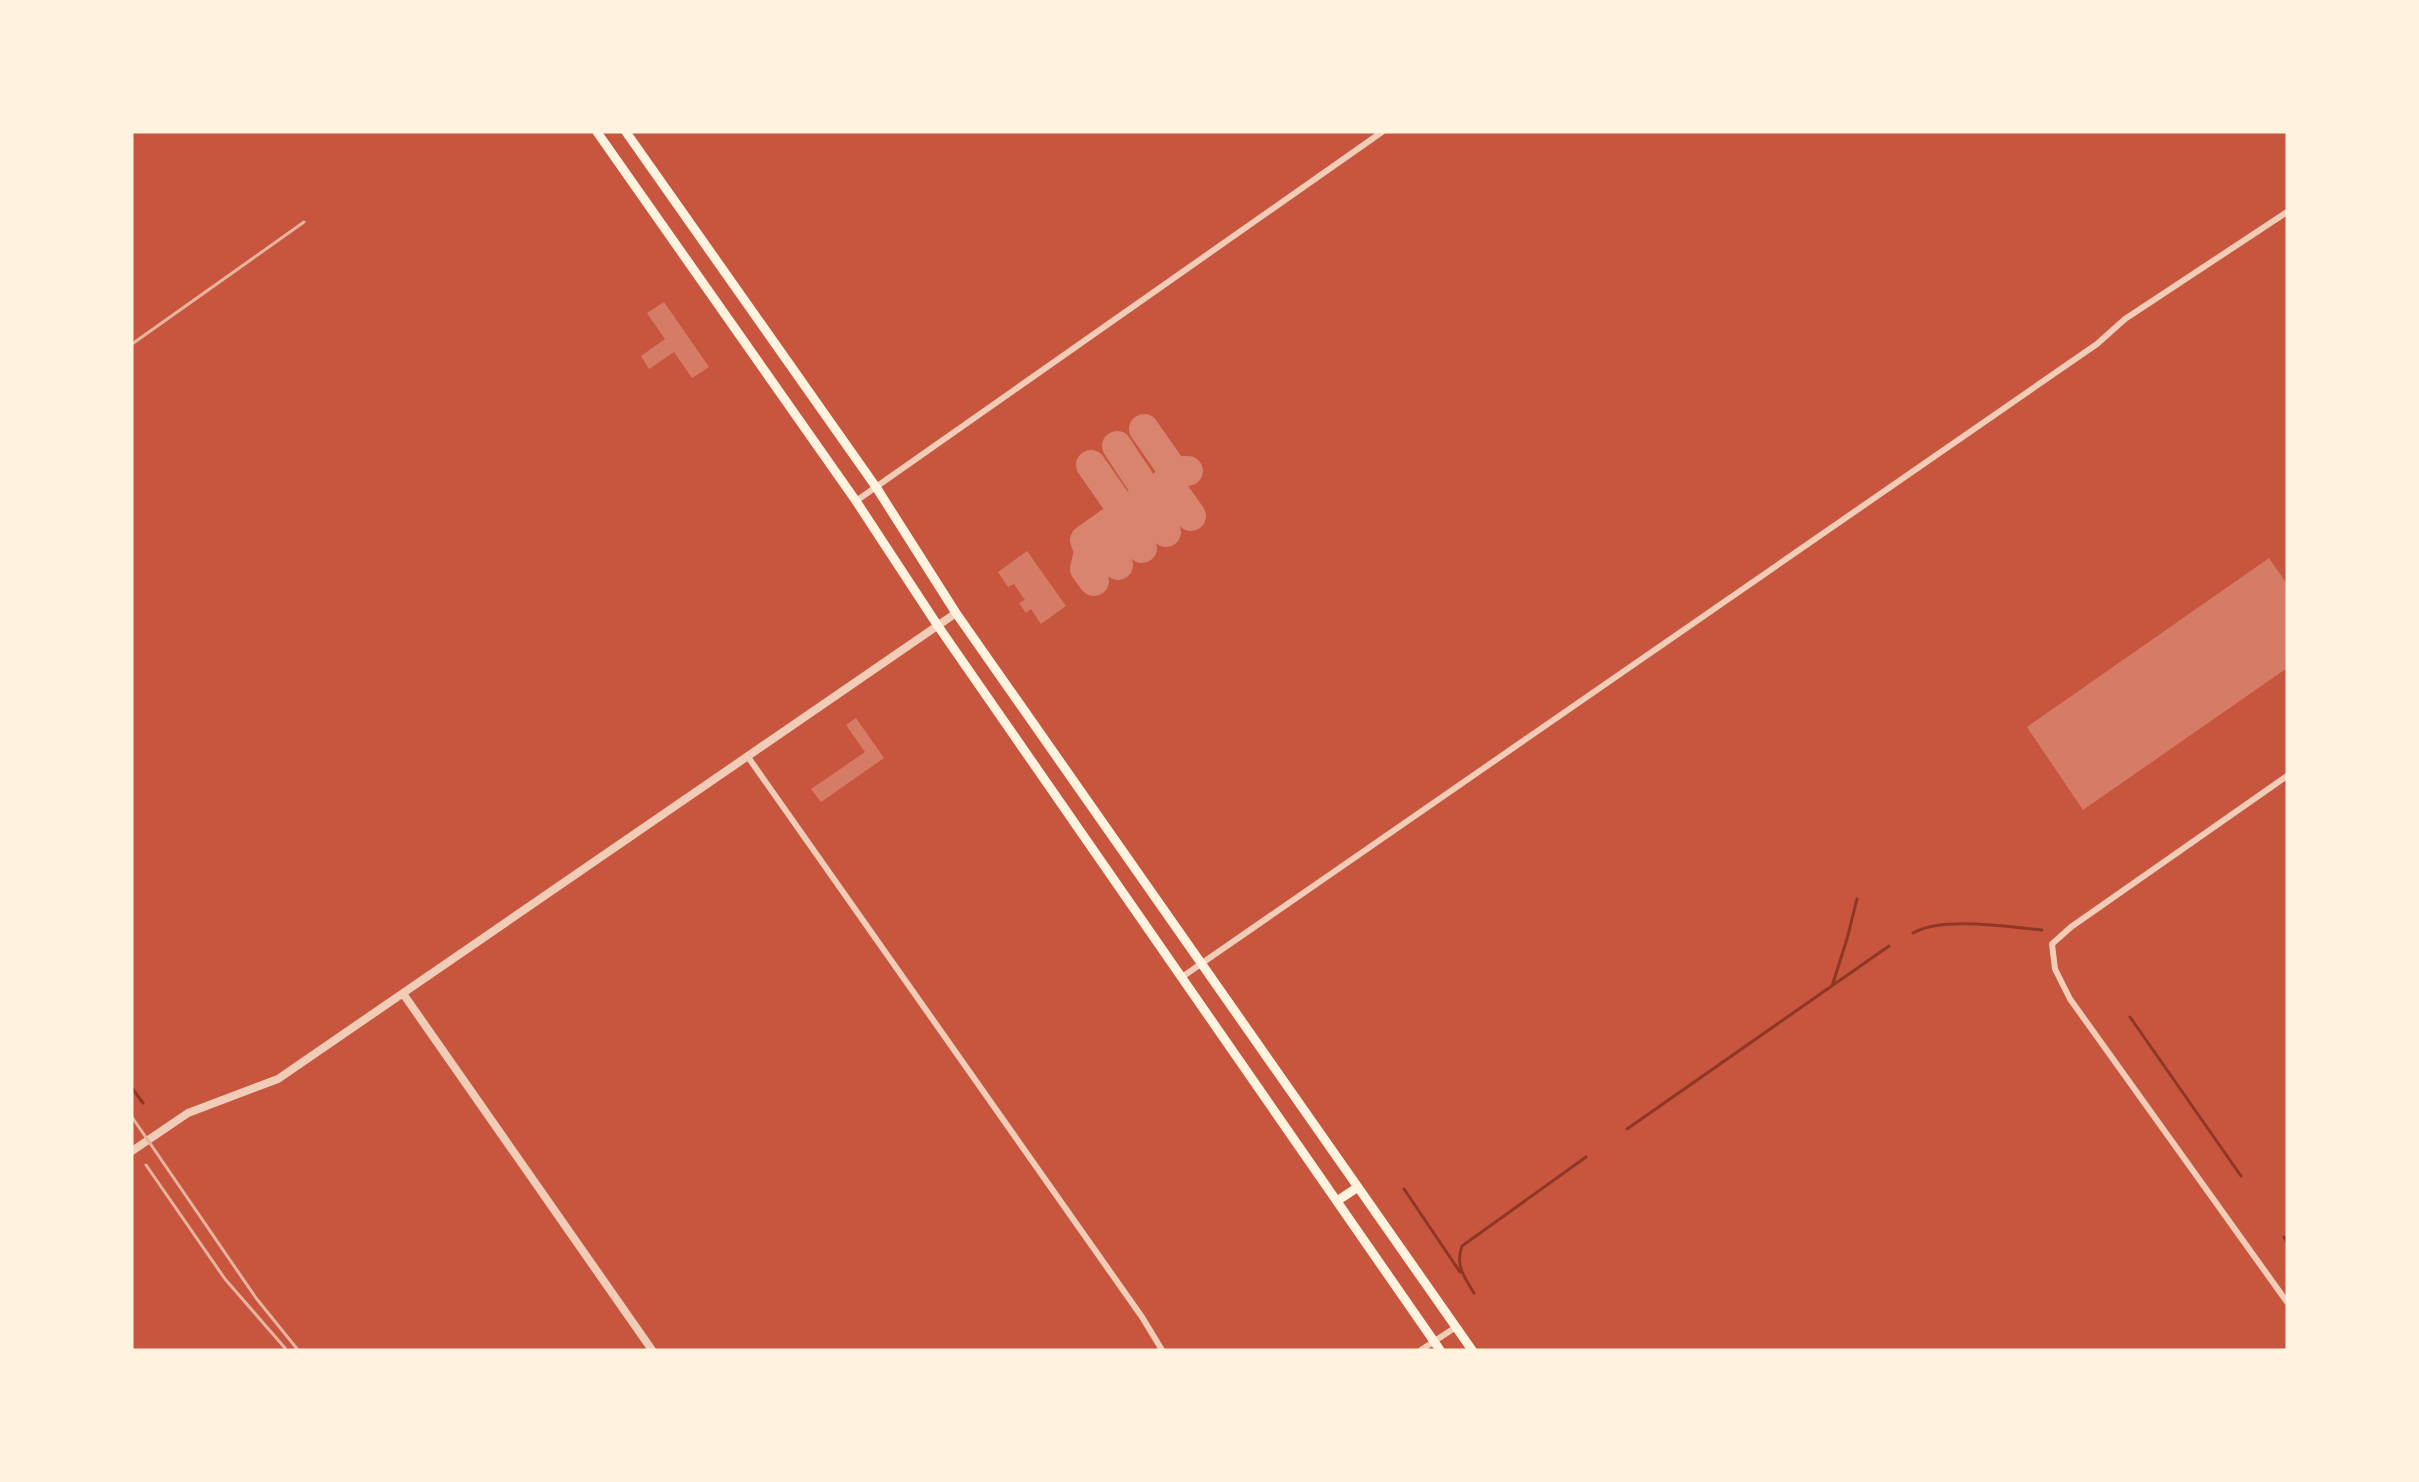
<svg xmlns="http://www.w3.org/2000/svg" width="2419" height="1482" viewBox="0 0 2419 1482" font-family="'Varela Round',sans-serif">
<style>
.lines{fill:none;stroke-linecap:round;stroke-linejoin:round}
.stream{stroke:#8f3625;stroke-width:3}
.taxiway{stroke:#d8846e;stroke-width:30}
.building{fill:#d67c66}
.minor{stroke:#f1ccb7;stroke-width:6}
.tertiary{stroke:#f1ccb7;stroke-width:8}
.primary{stroke:#fff3e0;stroke-width:9}
.rail{stroke:#e9b49f;stroke-width:3}
</style>
<rect width="100%" height="100%" fill="#c8553d"/>
<g class="lines">
<path class="stream" d="M1913,933C1942,916 2009,927 2042,930
M1832,986L1847,939L1857,899
M2130,1017L2241,1176
M132,1088L143,1103
M1627,1129L1889,946
M1404,1189L1460,1272
M2284,1237L2287,1242
M1474,1293C1464,1277 1455,1265 1462,1246L1586,1157"/>
<path class="taxiway" d="M1144,429L1174,472L1178,474
M1117,446L1146,490L1153,492
M1091,465L1121,508L1127,510
M1170,480L1169,485L1191,516
M1146,497L1145,503L1166,532
M1122,514L1121,520L1142,548
M1098,531V537L1118,565
M1094,581L1085,569L1089,551L1085,540L1183,471H1188"/>
</g>
<path class="building" d="M664,302L709,367L692,378L674,352L649,369L641,356L665,339L647,313Z
M1027,551L1066,606L1041,624L1031,609L1026,613L1019,603L1025,600L1014,584L1008,587L998,572Z
M2269,558L2287,584V668L2083,810L2027,727Z
M856,718L884,758L821,802L811,789L865,752L846,725Z"/>
<g class="lines">
<path class="minor" d="M856,501L1382,132
M748,757L1142,1317L1162,1350
M2287,776L2071,927L2052,944L2055,969L2070,999L2287,1302
M1182,977L2097,344L2125,319L2287,212
M1421,1350L1456,1327"/>
<path class="tertiary" d="M404,995L652,1350
M132,1151L188,1113L278,1079L956,613"/>
<path class="primary" d="M597,132L856,501L938,626L1440,1350
M626,132L876,487L956,613L1472,1350
M1337,1201L1358,1187"/>
<path class="rail" d="M132,344L304,222
M132,1117L256,1298L298,1350
M146,1165L225,1279L285,1348"/>
</g>
<rect width="2419" height="1482" fill="none" stroke="#fff3e0" stroke-width="267"/>
</svg>
